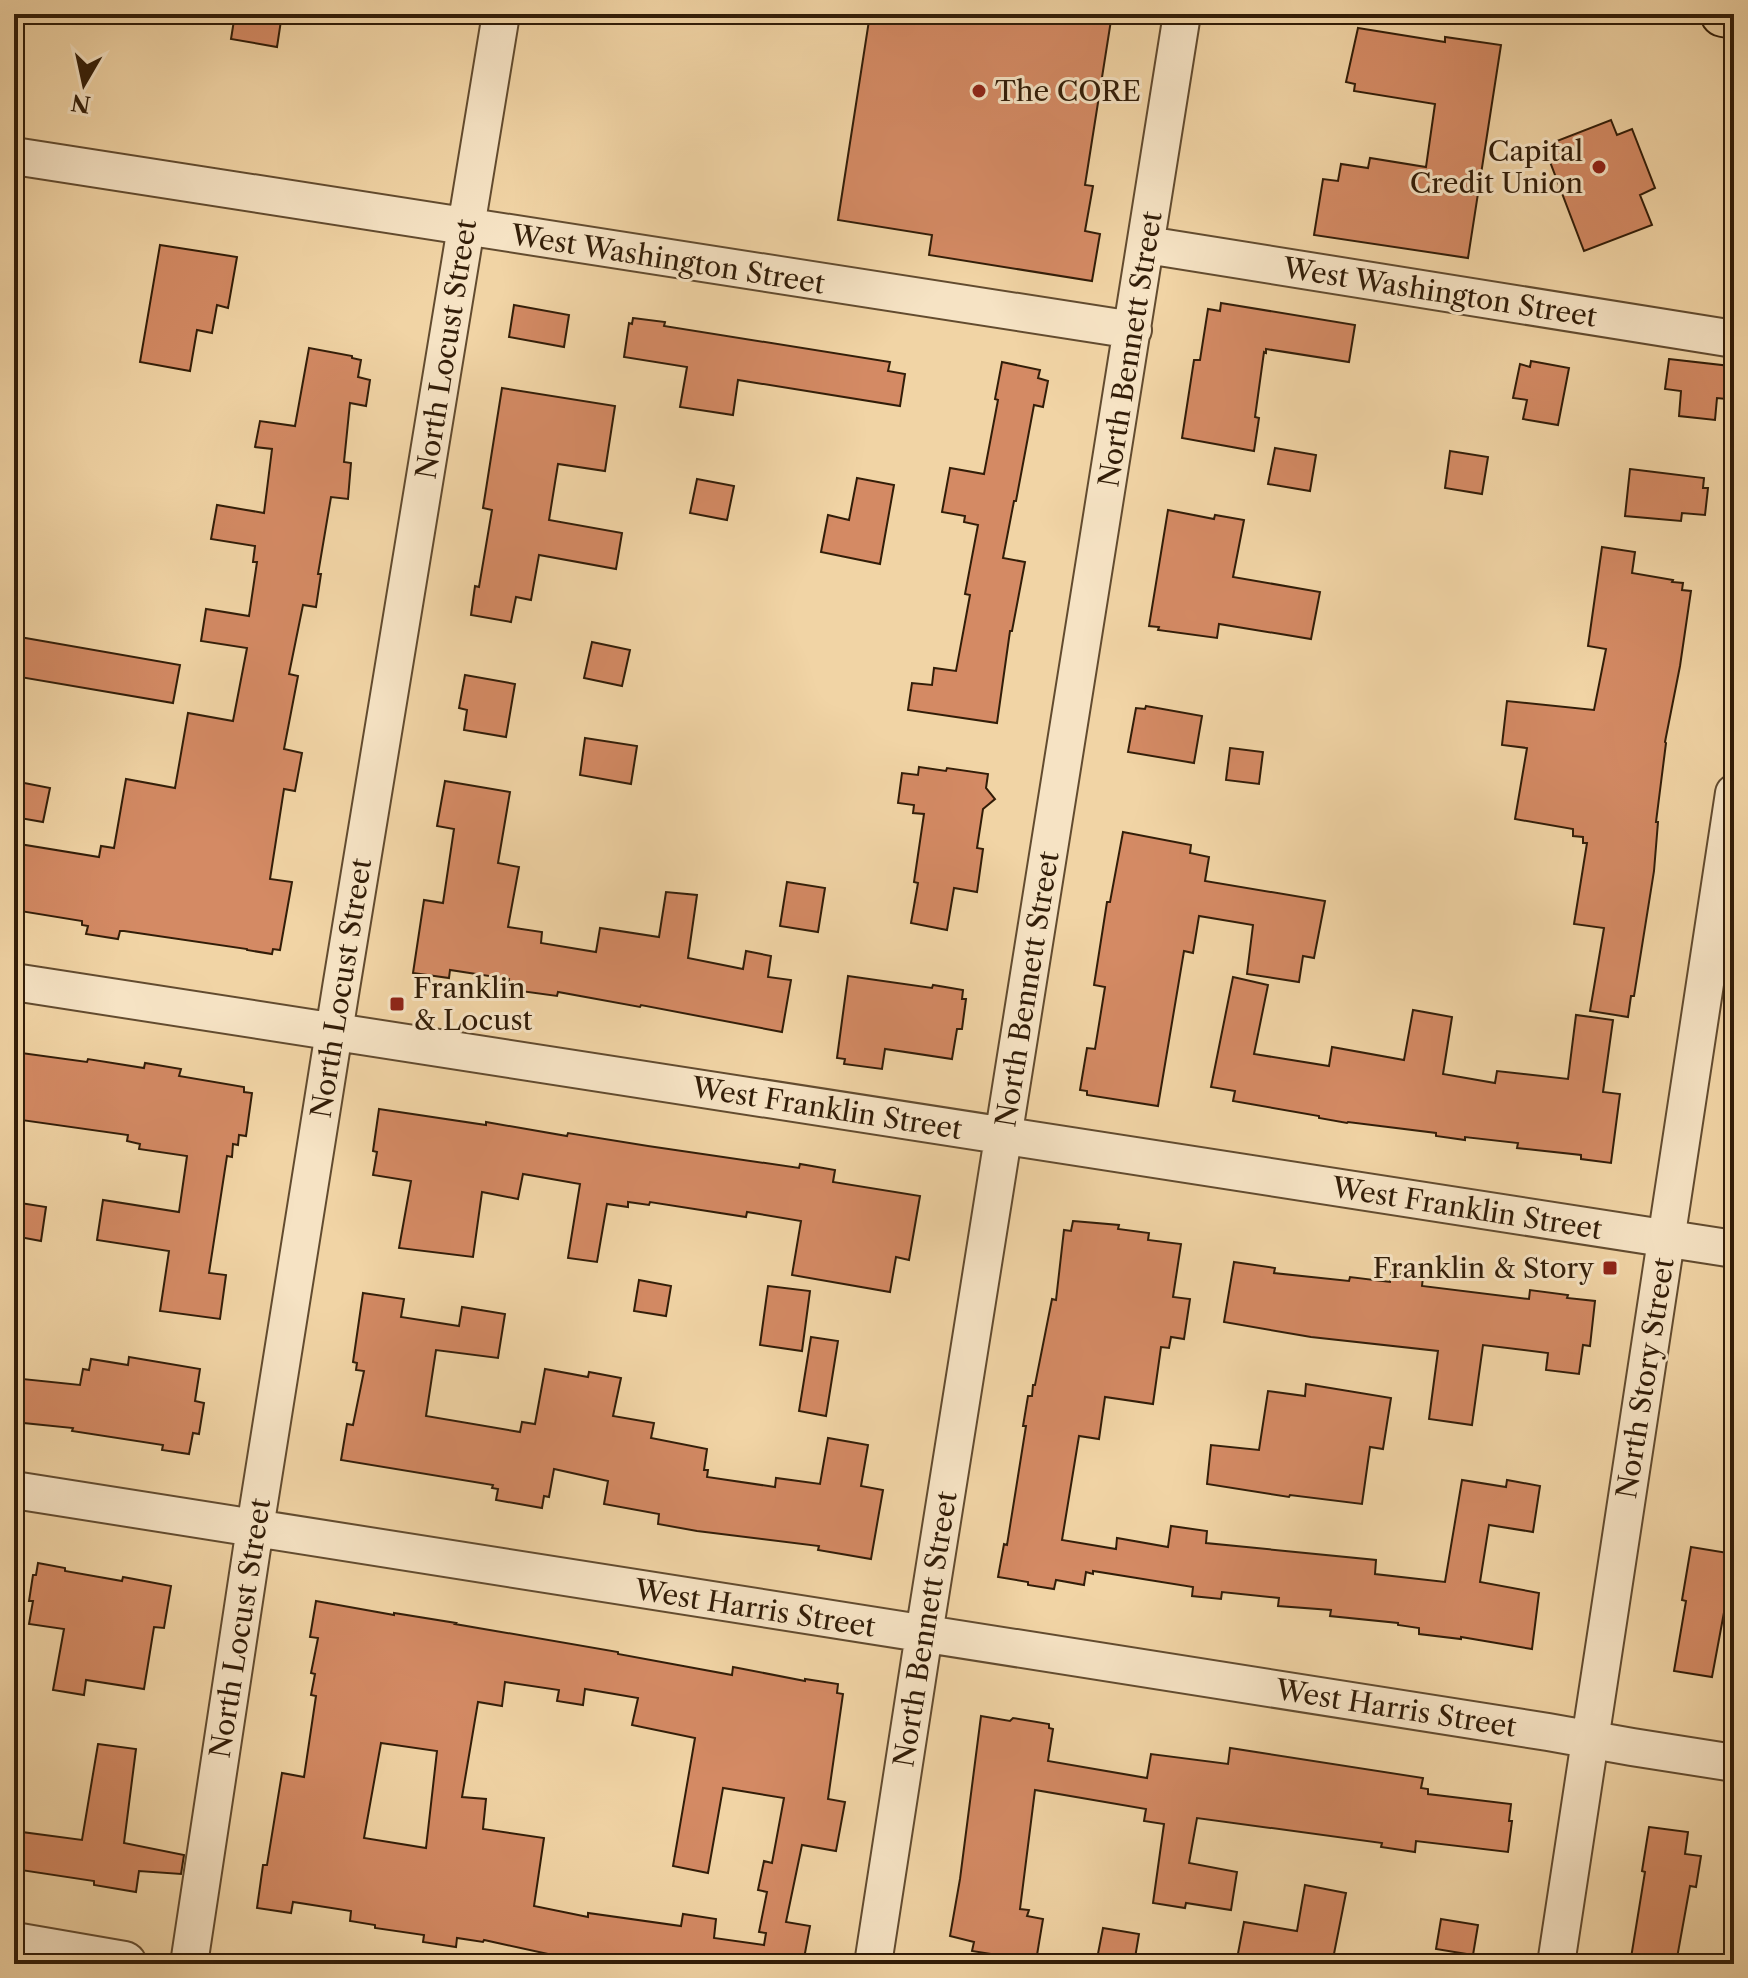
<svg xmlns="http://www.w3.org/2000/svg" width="1748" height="1978" viewBox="0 0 1748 1978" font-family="'Libre Caslon Text',serif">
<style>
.building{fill:#d48a64;stroke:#321d08;stroke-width:2;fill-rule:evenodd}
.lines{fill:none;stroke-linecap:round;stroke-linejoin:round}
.minor-casing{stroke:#624b2f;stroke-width:40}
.tertiary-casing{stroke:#624b2f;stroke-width:48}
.primary-casing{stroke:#321d08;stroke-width:48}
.minor{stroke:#f6e3c4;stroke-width:36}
.tertiary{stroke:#f6e3c4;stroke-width:44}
.primary{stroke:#f1d4a5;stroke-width:44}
.poi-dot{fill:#8f2418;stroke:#f6e3c4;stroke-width:3}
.labels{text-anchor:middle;stroke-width:6;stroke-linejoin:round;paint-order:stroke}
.poi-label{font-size:28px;fill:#321d08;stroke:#f6e3c4;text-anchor:start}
.street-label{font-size:28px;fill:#321d08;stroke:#f6e3c4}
</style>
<rect width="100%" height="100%" fill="#f1d4a5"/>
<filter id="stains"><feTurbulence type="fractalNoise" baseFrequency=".0025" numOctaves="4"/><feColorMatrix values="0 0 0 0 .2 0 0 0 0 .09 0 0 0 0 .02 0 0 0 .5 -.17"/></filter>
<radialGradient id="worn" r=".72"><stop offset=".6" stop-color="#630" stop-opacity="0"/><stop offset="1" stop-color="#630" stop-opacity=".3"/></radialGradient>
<path class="building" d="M235,14H282L277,47L231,39Z
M870,14H1112L1085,185L1093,186L1085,231L1100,234L1092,281L929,255L932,235L838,220Z
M1358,28L1445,42V37L1501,45L1468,258L1314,235L1323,179L1338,181L1341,164L1368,168L1370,158L1426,167L1435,104L1354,91L1355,84L1346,82Z
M1611,120L1617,135L1632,129L1655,188L1640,195L1652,225L1584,251L1544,146Z
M160,245L237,257L228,308L217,305L212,333L197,330L190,371L140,362Z
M1221,303L1355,325L1349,362L1266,349V353L1264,352L1255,417L1259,418L1254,451L1182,438L1194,360H1200L1208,309L1220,311Z
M514,305L569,315L564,347L509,337Z
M633,318L665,322L664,326L890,362L888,371L905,374L900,406L738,380L733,415L680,407L687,367L624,357L629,323L632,324Z
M309,348L352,356V358L361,360L358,377L370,380L366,406L350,403L344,462L351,463L348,499L331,497L318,574H321L316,607L303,605L289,674L298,676L284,749L302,753L295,791L284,789L270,879L292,882L280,950L273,949L272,954L247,950V949L124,931H120L118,939L86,934L88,926L82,925V921L14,910V877L19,844L99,857L101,846L114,848L126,779L175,788L188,713L233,721L247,648L201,641L206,609L249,616L257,562H253L255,546L211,539L217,505L264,513L272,449L255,447L260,421L295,426Z
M1669,359L1730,366L1726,399L1717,398L1715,420L1679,416L1681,391L1665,389Z
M1531,361L1569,368L1558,425L1523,419L1527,400L1513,398L1520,364L1530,367Z
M1002,362L1040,370L1038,378L1048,381L1043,407L1034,405L1016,501H1014L1003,558L1025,562L1012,631H1010L997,723L908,710L912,683L932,685L934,668L956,671L970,595L965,594L978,525L964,522L965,516L942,512L950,468L984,474L998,400L995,399Z
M502,388L615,406L605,471L558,464L549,520L622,533L616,569L539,555L531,600L516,597L511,622L471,615L475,586L479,587L492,510L483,508Z
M1275,448L1316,455L1310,491L1268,484Z
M1450,451L1488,457L1482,494L1445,488Z
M1630,469L1704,478L1703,488H1708L1705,515L1682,513L1681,521L1625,516Z
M857,478L894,485L880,564L821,552L828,515L849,520Z
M697,479L734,486L727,520L690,513Z
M1168,510L1214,519L1215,515L1244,520L1233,577L1320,592L1311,639L1219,624L1217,638L1158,630L1159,627L1149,626Z
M1602,547L1635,552L1632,573L1673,580L1672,582L1683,583L1682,590L1691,591L1680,666L1665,742L1666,743L1656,822H1658L1654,871L1634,996H1631L1628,1017L1590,1011L1604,928L1574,924L1587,843H1583V837L1573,836V829L1515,819L1527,748L1502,745L1507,701L1594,710L1606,649L1588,646Z
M14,636L180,665L173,703L14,676Z
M592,642L630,650L622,686L584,678Z
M465,675L515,684L506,737L464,730L467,710L459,708Z
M1146,706L1202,716L1194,763L1128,752L1136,708L1145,709Z
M585,738L637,746L631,784L580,775Z
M1230,748L1263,752L1259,784L1226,780Z
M919,767L946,771L947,768L988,774L986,788L995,799L983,809L977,848L983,849L977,892L954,888L947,930L911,923L918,883L914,882L924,814L913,813L914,805L898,803L902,773L918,775Z
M14,781L50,788L43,822L14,817Z
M445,781L510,792L498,863L519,867L508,927L542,932L541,943L596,952L600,928L659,937L666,892L697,895L688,958L743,969L746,951L771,956L768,977L791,980L782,1032L641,1005L640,1007L558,992L557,996L507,989L509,979L450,970L449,978L413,973L424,900L443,903L454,829L437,826Z
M1123,832L1191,845L1190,853L1209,857L1205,881L1325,901L1314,958L1303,956L1299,982L1247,974L1253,925L1199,916L1193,953L1184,951L1158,1106L1087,1095V1091L1080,1090L1087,1048L1095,1049L1105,987L1094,985L1107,902H1110Z
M787,882L825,888L818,932L780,926Z
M848,976L932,988L933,985L963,990L962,999H966L962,1029H957L952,1059L885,1049L882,1069L844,1064L845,1059L837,1058Z
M1233,977L1268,985L1254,1054L1329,1066L1332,1047L1404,1060L1413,1010L1452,1017L1443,1074L1495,1083L1497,1071L1568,1079L1576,1015L1613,1020L1603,1092L1620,1094L1611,1163L1581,1159V1155L1517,1148L1518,1143L1465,1137V1140L1436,1136V1133L1348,1122L1347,1123L1319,1118V1116L1233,1101L1235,1091L1211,1087Z
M14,1052L87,1062L88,1059L144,1068L145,1063L181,1069L179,1076L244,1087V1092L252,1093L246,1136L239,1135L238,1145L233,1144L232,1157L227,1156L209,1273L226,1275L220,1319L160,1311L169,1251L97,1240L103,1200L179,1212L187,1156L139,1149L140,1144L127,1141L128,1135L14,1119Z
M379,1109L486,1125V1122L567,1136L568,1133L648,1146L799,1168L800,1164L835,1170L833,1182L920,1196L909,1260L896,1257L890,1292L792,1275L801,1221L747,1212L746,1217L650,1202L649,1205L628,1202V1207L607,1204L597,1262L568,1258L580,1184L523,1174L518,1199L482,1192L473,1257L399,1248L411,1181L373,1175L377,1152L373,1151Z
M14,1202L46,1207L41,1241L14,1236Z
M1073,1221L1119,1225L1118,1229L1149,1233L1148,1240L1181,1244L1173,1297L1190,1299L1184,1339L1171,1337L1169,1348L1161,1347L1153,1404L1105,1397L1099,1439L1079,1436L1062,1540L1116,1549L1117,1538L1168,1547L1171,1526L1207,1531L1206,1543L1376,1560L1375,1574L1445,1582L1462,1480L1506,1487L1507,1480L1540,1486L1533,1532L1489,1525L1480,1582L1539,1593L1532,1649L1461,1637V1639L1419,1634V1628L1398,1625V1623L1330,1616L1331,1610L1278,1606L1279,1598L1222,1592L1221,1599L1192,1596L1193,1587L1093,1571V1574L1086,1572L1084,1585L1056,1580L1054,1589L1028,1585V1582L998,1577L1004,1544L1007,1545L1026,1426H1023L1028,1396H1032L1033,1385H1035L1052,1299L1056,1300L1064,1230L1071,1231Z
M1234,1262L1275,1268L1274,1273L1349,1281L1350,1277L1390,1282L1391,1273L1423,1277L1422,1286L1529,1299L1530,1290L1568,1295L1567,1298L1595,1301L1590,1346L1583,1345L1579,1374L1546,1370L1548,1353L1483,1345L1472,1425L1429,1419L1438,1351L1311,1337L1224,1322Z
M639,1280L671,1286L666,1316L634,1311Z
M768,1286L810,1291L802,1351L760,1345Z
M363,1293L404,1299L401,1317L459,1326L462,1307L505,1314L498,1358L436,1350L426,1416L520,1432L522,1422L535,1424L545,1369L588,1377L589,1372L621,1378L613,1416L654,1423L651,1438L707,1449L704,1470H708L707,1477L775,1487L776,1478L820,1484L828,1438L868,1445L861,1486L883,1490L871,1559L818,1550L819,1546L697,1531L658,1524L659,1514L604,1504L608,1481L554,1469L549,1497L544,1496L542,1508L496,1500L498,1489L492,1488L493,1485L341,1460L347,1424L353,1425L364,1371L356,1370L357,1363L353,1362Z
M811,1337L838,1341L826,1416L799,1411Z
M129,1357L200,1369L195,1401L204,1403L199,1434L193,1433L189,1454L162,1450L163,1445L72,1431L73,1428L14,1422V1385L23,1386V1379L80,1385L83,1369L89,1370L91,1359L128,1365Z
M1306,1384L1391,1398L1383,1449L1370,1447L1362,1504L1290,1495L1289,1497L1207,1484L1211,1445L1259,1450L1268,1391L1305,1396Z
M1691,1547L1734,1554V1586L1730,1608L1725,1607L1712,1677L1674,1671L1686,1601L1682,1600Z
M38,1563L65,1568V1571L122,1581L123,1577L171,1586L164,1628L154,1627L144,1689L86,1680L84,1695L53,1690L64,1629L29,1624L33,1601H29L33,1575H36Z
M316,1601L394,1615V1613L456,1623L455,1624L618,1652V1654L732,1675L733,1667L805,1681V1679L838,1684L837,1693L843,1694L828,1799L845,1802L836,1851L802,1845L786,1922L810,1926L803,1964H678L644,1959L643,1964H594L484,1940L483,1942L457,1938L456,1947L423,1942L424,1935L375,1928V1925L350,1921L351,1911L293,1902L291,1913L257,1908L263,1865H267L282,1773L304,1777L316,1696L311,1695L315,1674L311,1673L318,1638L310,1637ZM505,1682L559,1690L557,1701L583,1705L585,1689L638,1698L632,1725L695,1738L673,1866L708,1873L723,1788L784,1798L772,1863L764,1861L758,1890L767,1892L759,1932L766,1933L764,1945L714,1938L716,1919L683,1914L681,1926L588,1913V1917L534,1906L544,1838L483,1829L486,1799L462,1797L478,1702L502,1706ZM381,1743L437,1751L426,1848L364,1838Z
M981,1716L1010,1721L1013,1718L1049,1724V1728L1053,1729L1048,1761L1147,1778L1151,1754L1228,1764L1230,1748L1423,1778L1421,1788L1428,1789V1794L1511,1804L1509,1821H1512L1508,1852L1416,1841L1415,1852L1381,1847L1382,1843L1197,1818L1189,1863L1237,1872L1231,1910L1186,1903L1185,1908L1153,1903L1164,1824L1144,1821L1146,1809L1035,1790L1020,1909L1029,1910L1027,1916L1043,1919L1036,1961L972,1951L974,1942L950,1936L960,1879Z
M98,1744L136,1749L124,1843L184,1855L181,1874L139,1871L136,1892L94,1885V1881L14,1869V1831L82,1840Z
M1649,1827L1688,1832L1685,1854L1701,1856L1696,1887L1690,1886L1677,1958H1670L1669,1964H1630L1645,1872L1642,1871Z
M1305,1885L1346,1893L1332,1964H1236L1244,1922L1297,1931Z
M1441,1919L1478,1925L1473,1955L1436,1949Z
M1103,1928L1139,1934L1134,1964H1096Z"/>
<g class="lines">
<g class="minor-casing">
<path id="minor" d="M14,156L1133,330
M1147,245L1734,339
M14,982L1734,1249
M14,1490L1548,1732L1632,1747L1734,1763
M189,1964L255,1528L341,988L501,14
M873,1964L924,1634L1182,14
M1556,1964L1734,793"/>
</g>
<g class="tertiary-casing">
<path id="tertiary" d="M14,1945L124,1964"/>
</g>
<g class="primary-casing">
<path id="primary" d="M1723,14L1734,16"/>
</g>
<use href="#minor" class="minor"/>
<use href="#tertiary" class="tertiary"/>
<use href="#primary" class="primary"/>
</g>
<g class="poi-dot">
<circle cx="979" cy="91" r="8"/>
<circle cx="1599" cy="167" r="8"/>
<rect x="389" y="996" width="16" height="16" rx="4"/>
<rect x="1602" y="1260" width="16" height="16" rx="4"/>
</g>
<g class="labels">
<g class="poi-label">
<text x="995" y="101">The CORE</text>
<text x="1583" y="161" text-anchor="end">Capital<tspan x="1583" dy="32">Credit Union</tspan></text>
<text x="413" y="998">Franklin<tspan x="413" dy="32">&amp; Locust</tspan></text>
<text x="1594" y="1278" text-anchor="end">Franklin &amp; Story</text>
</g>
<g class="street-label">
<text transform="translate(668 259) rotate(9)" y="10">West Washington Street</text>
<text transform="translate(1440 292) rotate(9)" y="10">West Washington Street</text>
<text transform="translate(446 349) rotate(-81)" y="10">North Locust Street</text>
<text transform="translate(1130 349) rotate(-81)" y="10">North Bennett Street</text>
<text transform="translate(341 988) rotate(-81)" y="10">North Locust Street</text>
<text transform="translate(1027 989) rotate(-81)" y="10">North Bennett Street</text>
<text transform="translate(827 1108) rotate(9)" y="10">West Franklin Street</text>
<text transform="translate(1467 1208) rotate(9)" y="10">West Franklin Street</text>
<text transform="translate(1645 1378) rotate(-81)" y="10">North Story Street</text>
<text transform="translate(755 1608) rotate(9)" y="10">West Harris Street</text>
<text transform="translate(240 1628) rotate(-81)" y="10">North Locust Street</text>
<text transform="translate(925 1629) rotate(-81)" y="10">North Bennett Street</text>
<text transform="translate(1396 1708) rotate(9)" y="10">West Harris Street</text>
</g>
</g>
<rect width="1748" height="1978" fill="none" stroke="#f1d4a5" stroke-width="48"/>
<rect x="16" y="16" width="1716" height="1946" fill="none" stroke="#321d08" stroke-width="4"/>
<rect x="24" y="24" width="1700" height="1930" fill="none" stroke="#321d08" stroke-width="2"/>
<g transform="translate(84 84) rotate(189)" stroke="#f6e3c4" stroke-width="6" paint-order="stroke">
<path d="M0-6L14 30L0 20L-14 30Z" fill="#321d08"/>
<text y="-12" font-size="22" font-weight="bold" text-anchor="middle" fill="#321d08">N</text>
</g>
<rect width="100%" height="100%" filter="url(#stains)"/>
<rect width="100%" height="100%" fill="url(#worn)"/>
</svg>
